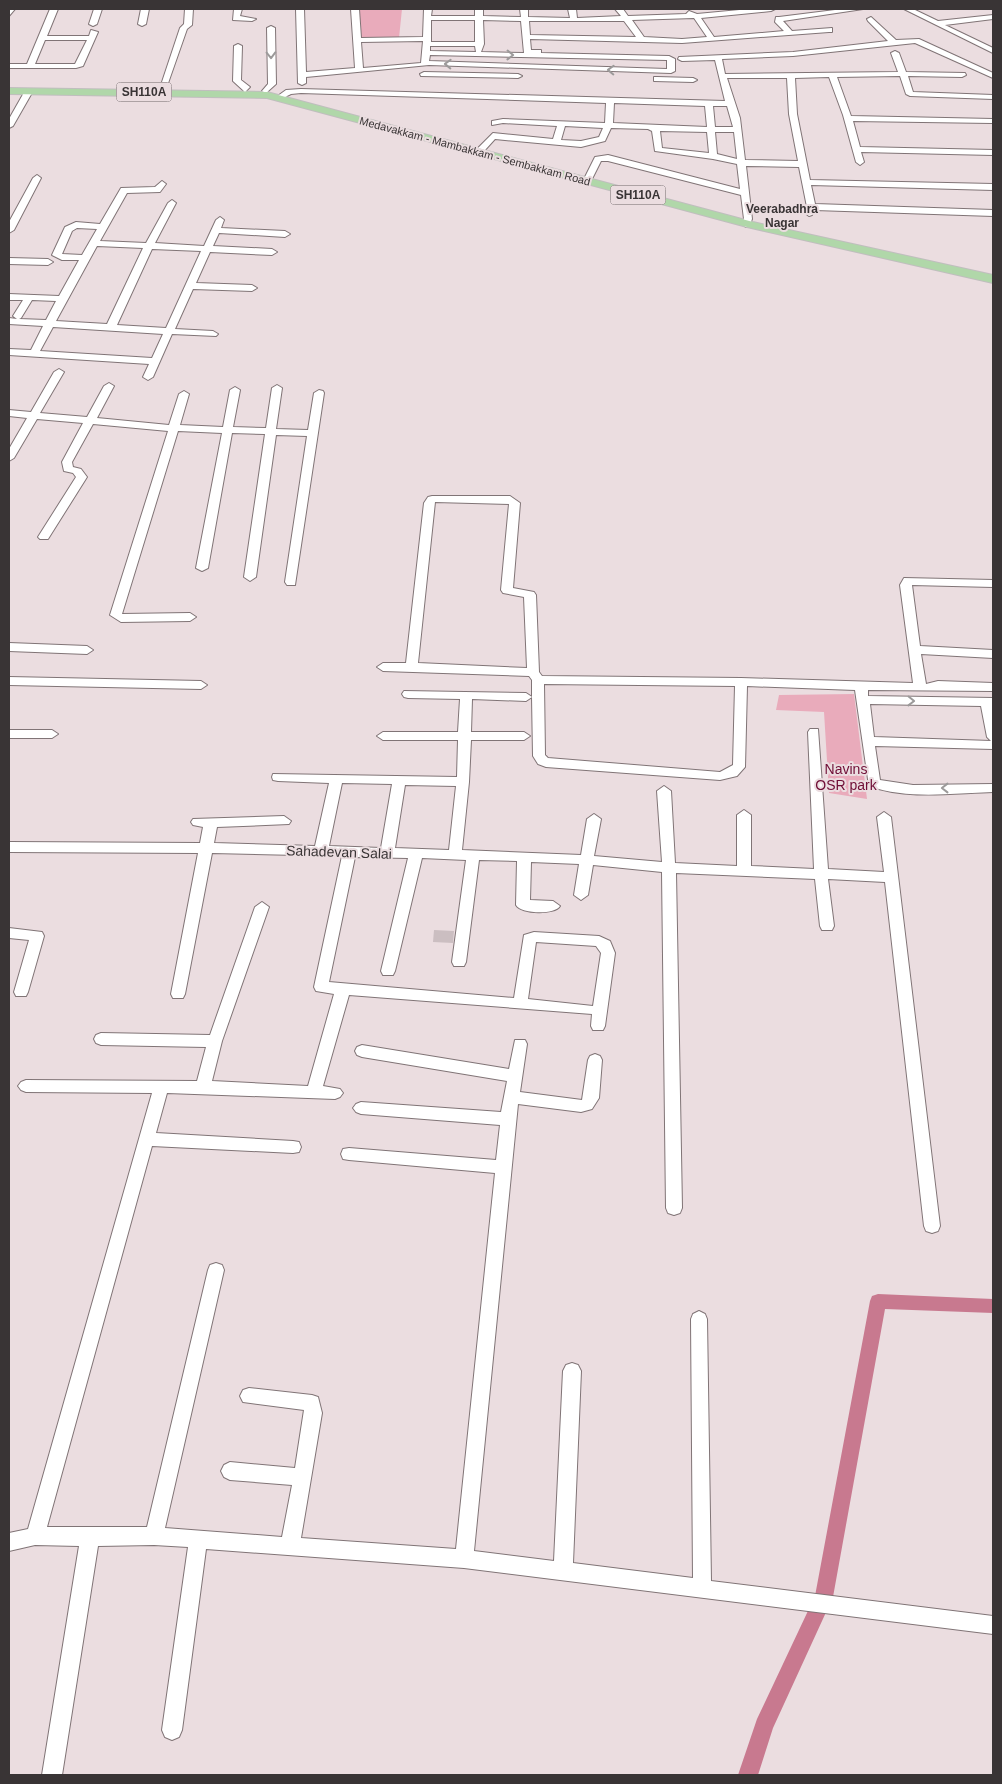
<svg xmlns="http://www.w3.org/2000/svg" width="1002" height="1784" viewBox="0 0 1002 1784" font-family="Helvetica,sans-serif">
<style>
.green{fill:#e9abbb}
.lines{fill:none;stroke-linecap:round;stroke-linejoin:round}
.canal{fill:#c8798f;fill-rule:evenodd}
.building{fill:#cbbec1}
.minor-casing{stroke:#807476;stroke-width:2}
.major-casing{stroke:#c0bebe;stroke-width:2}
.minor{fill:#fff;fill-rule:evenodd}
.major{fill:#b0d7a9;fill-rule:evenodd}
.oneway{stroke:#9c9a9a}
.labels{text-anchor:middle;stroke-width:4;stroke-linejoin:round;paint-order:stroke}
.far-street-label{font-size:11px;fill:#393435;stroke:#ebdde0}
.shield{fill:#ebdde0;stroke:#6e6768;stroke-width:1}
.shield-label{font-size:12px;font-weight:bold;fill:#393435}
.far-neighbourhood-label{font-size:12px;font-weight:bold;fill:#393435;stroke:#ebdde0}
.park-label{font-size:14px;fill:#6f0e36;stroke:#ebdde0}
.street-label{font-size:14px;fill:#393435;stroke:#ebdde0}
</style>
<rect width="100%" height="100%" fill="#ebdde0"/>
<path class="green" d="M358,9H402L399,38H360Z
M854,694L867,799L829,793L824,712L776,710L779,695Z"/>
<g class="lines">
<path class="canal" d="M878,1294L993,1299V1313L885,1309L833,1597L773,1728L758,1775H738L757,1719L815,1596L870,1301L872,1296Z"/>
</g>
<path class="building" d="M434,930L454,931L453,943L433,942Z"/>
<g class="lines">
<g class="minor-casing">
<path id="minor" d="M9,9H15L9,16Z
M50,9H58L47,36H89L91,30L98,32L83,66L76,68H9V64H27ZM45,40H87L75,64H35Z
M94,9H102L97,24L93,26L89,24Z
M141,9H149L146,24L142,26L138,24Z
M185,9H193L192,25L187,29L166,89L159,91L180,28L184,24Z
M234,9H242L240,16L256,19L252,21L233,20Z
M296,9H304L306,72L355,68L351,9H359L361,38L423,37L424,9H432L431,16H475V9H483V16L521,17L520,9H528V17L570,18L568,9H576L577,18L621,16L615,9H623L628,16L686,14L689,11L697,14L750,9H775L771,11L701,18L714,37L784,31L775,22L776,17H779L843,9H863L783,21L792,31L832,28V32H829L682,43L530,39L531,50H541V53L669,56L675,59V71L671,73L429,65L306,77V83L302,85L298,83ZM694,18L707,37L682,39L644,37L632,20ZM431,20H475V42H431ZM483,20L521,21L524,53L481,52L484,44ZM529,21H624L636,37L530,35ZM423,41L421,63L363,68L361,42ZM430,46H475L476,52L430,51ZM430,55L667,60V69L429,61Z
M904,9H913L938,21L993,15V19L945,25L993,48V53Z
M871,17L896,40L919,39L993,73V78L915,43L793,56L722,59L725,74L898,72L891,53L895,51L899,53L906,72L965,73L966,75L962,77L908,76L913,92L993,95V99L910,96L906,94L900,76L837,77L851,116L993,119L992,123L853,121L860,147L993,150V155L861,152L864,162L860,165L856,162L843,115L829,77L795,78L797,114L810,180L993,184V190L811,185L815,204L993,210V216L815,210L812,215L809,216L805,213L807,207L799,167L746,166L752,219L749,226L746,227L742,224L744,219L741,195L608,161H601L592,179H586L585,177L595,157L608,155L740,189L737,164L713,159L655,151L652,131L648,129L611,128L605,141L581,147L495,139L485,150L478,148L493,133L553,139L557,126L503,123L492,125V121L503,119L605,123L606,103L301,93L291,94L279,100L275,98L286,90L301,89L725,101L715,60L682,61L678,59L679,57L793,52L888,41L868,21L867,19ZM727,78H787L789,114L798,161L745,160L740,118ZM614,103L705,106L707,127L613,123ZM713,106H727L733,127H715ZM565,126L603,128L599,137L581,141L561,140ZM660,131L707,132L709,153L662,148ZM715,132H734L737,159L717,154Z
M271,26L275,28L276,84L266,93L262,91L268,84L267,28Z
M238,44L242,46L241,80L250,87L245,92L233,81L234,46Z
M424,72L518,74L522,76L518,78L421,76L420,74Z
M657,77L693,78L697,80L693,82L654,81V77Z
M26,89L33,91L13,126L9,128V119Z
M37,175L41,178L14,230L9,233V222L33,178Z
M162,181L166,184L160,192L127,193L100,241L146,243L168,203L172,200L176,203L155,243L204,246L216,220L220,217L224,220L221,228L285,231L290,234L285,237L219,233L213,246L272,249L277,252L272,255L210,252L196,283L252,285L257,288L252,291L193,289L175,329L213,331L218,334L216,336L172,334L153,377L148,380L143,377L149,364L9,355V349L31,350L43,326L9,324V318L17,319L13,316L23,300H9V294L59,296L79,260H62L52,255L65,227L76,222L100,224L121,188L155,187ZM77,228L97,229L82,255L62,254L72,231ZM97,246L143,248L107,324L56,321ZM152,249L201,251L166,328L117,325ZM32,300L56,301L46,320L19,319L21,318ZM53,327L163,334L152,358L40,351Z
M9,258L48,259L53,262L48,265L9,264Z
M59,369L64,372L40,413L87,417L104,386L109,383L114,386L97,418L169,425L179,394L184,391L189,394L180,425L223,427L230,390L235,387L240,390L233,427L266,428L272,388L277,385L282,388L276,429L308,430L314,393L319,390L323,391L324,393L295,585H287L285,582L307,436L276,435L256,577L250,581L244,577L265,434L232,433L208,568L202,571L196,568L222,433L178,431L122,614L190,613L196,617L190,621L121,622L110,615L168,431L93,424L72,462L73,467L81,469L87,477L48,539H40L38,537L76,477L73,473L64,471L62,462L83,423L37,419L14,458L9,461V449L27,418L9,416V410L31,412L54,372Z
M432,496H510L520,503L513,588L534,592L536,595L539,672L542,676L741,678L913,683L900,585L904,578L993,580V587L912,585L920,646L993,650V658L921,654L926,684L938,681L993,683V691L868,690V696L993,698V749L875,746L880,780L913,785L993,784V792C953,793 908,800 869,786L855,690L747,686L745,767L737,776L720,780L546,767L538,764L533,756L532,697L526,701L472,699L471,732H524L530,736L524,740H471L469,782L462,850L581,855L587,819L594,814L601,819L594,856L662,862L657,791L664,786L671,791L675,863L737,866V815L744,810L751,815V866L814,869L808,732L810,729H818L828,869L884,872L877,817L884,812L891,817L940,1226L938,1231L932,1233L926,1231L924,1226L885,882L828,879L834,926L832,930H822L820,926L815,879L676,873L682,1208L680,1213L674,1215L668,1213L666,1208L662,872L593,865L588,895L581,900L574,895L579,864L531,862L530,900L553,901L560,906C555,915 521,914 516,905L517,861L479,860L466,962L464,966H454L452,962L466,860L422,858L395,971L393,975H383L381,971L408,858L355,857L329,982L514,998L524,935L534,932L599,936L610,941L615,953L605,1026L603,1030H593L591,1026L592,1014L349,995L323,1086L340,1089L343,1093L340,1097L335,1099L167,1093L156,1133L293,1141L299,1142L301,1147L299,1152L293,1153L152,1146L47,1527H147L208,1270L210,1265L216,1263L222,1265L224,1270L165,1528L282,1537L292,1485L230,1480L224,1477L221,1471L224,1465L230,1462L295,1468L304,1410L243,1402L240,1396L243,1390L249,1388L312,1395L318,1397L322,1413L301,1538L456,1549L495,1173L349,1160L343,1159L341,1154L343,1149L349,1148L496,1160L500,1125L361,1114L356,1112L353,1108L356,1104L361,1102L501,1112L507,1081L362,1057L357,1055L355,1051L357,1047L362,1045L509,1069L515,1040H525L527,1044L520,1092L582,1100L588,1060L590,1056L595,1054L600,1056L602,1060L599,1098L592,1109L581,1112L518,1104L474,1551L554,1561L563,1371L566,1365L572,1363L578,1365L581,1371L573,1563L693,1578L691,1319L693,1314L699,1311L705,1314L707,1319L711,1581L993,1616V1634L464,1568L206,1549L182,1730L179,1737L172,1740L165,1737L162,1730L188,1547L154,1545L98,1546L62,1775H42L79,1546L35,1545L9,1551V1533L28,1529L152,1093L26,1092L21,1090L18,1086L21,1082L26,1080L197,1081L206,1047L101,1045L96,1043L94,1039L96,1035L101,1033L210,1035L255,907L262,902L269,907L222,1041L212,1081L308,1086L334,994L316,991L314,987L342,856L212,853L185,994L183,998H173L171,994L198,853L9,852V842L200,843L203,827L193,825L191,822L193,819L284,816L291,821L289,824L217,827L214,843L315,846L329,783L278,781L273,780L272,777L273,774L457,777L458,740H383L377,736L383,732H458L460,699L408,698L404,697L402,694L404,691L526,693L532,697V680L529,676L383,671L377,667L383,663H406L424,503L428,497ZM435,502L509,504L501,590L503,593L524,597L527,668L418,663ZM544,684L735,686L733,765L720,772L548,758L545,755ZM870,704L981,706L987,737L991,741L874,737ZM342,783L392,784L381,848L329,846ZM405,785L456,786L449,850L395,848ZM536,942L596,946L601,953L593,1006L528,999Z
M9,643L87,646L93,650L87,654L9,651Z
M9,677L201,681L207,685L201,689L9,685Z
M9,730H52L58,734L52,738H9Z
M9,928L42,932L44,936L28,992L26,996H16L14,992L29,940L9,938Z"/>
</g>
<g class="major-casing">
<path id="major" d="M9,88L267,92L753,222L993,275V283L747,227L267,98L9,94Z"/>
</g>
<use href="#minor" class="minor"/>
<use href="#major" class="major"/>
</g>
<defs><path id="oneway-chevron" d="M-2-3.5L2.5 0L-2 3.5" fill="none" stroke-width="1.6" stroke-linecap="round" stroke-linejoin="round" transform="scale(1.25)"/></defs>
<g class="oneway">
<use href="#oneway-chevron" transform="translate(271 55) rotate(89)"/>
<use href="#oneway-chevron" transform="translate(510 55) rotate(1)"/>
<use href="#oneway-chevron" transform="translate(448 64) rotate(-178)"/>
<use href="#oneway-chevron" transform="translate(611 70) rotate(-178)"/>
<use href="#oneway-chevron" transform="translate(911 701) rotate(1)"/>
<use href="#oneway-chevron" transform="translate(945 788) rotate(-180)"/>
</g>
<g class="labels">
<g class="far-street-label">
<text transform="translate(475 151) rotate(15)" y="4">Medavakkam - Mambakkam - Sembakkam Road</text>
</g>
<g class="shield">
<rect x="116.5" y="82.5" width="55" height="19" rx="4"/>
<rect x="610.5" y="185.5" width="55" height="19" rx="4"/>
</g>
<g class="shield-label">
<text x="144" y="96">SH110A</text>
<text x="638" y="199">SH110A</text>
</g>
<g class="far-neighbourhood-label">
<text x="782" y="213">Veerabadhra<tspan x="782" dy="14">Nagar</tspan></text>
</g>
<g class="park-label">
<text x="846" y="774">Navins<tspan x="846" dy="16">OSR park</tspan></text>
</g>
<g class="street-label">
<text transform="translate(339 852) rotate(2)" y="5">Sahadevan Salai</text>
</g>
</g>
<rect width="1002" height="1784" fill="none" stroke="#393435" stroke-width="20"/>
</svg>
